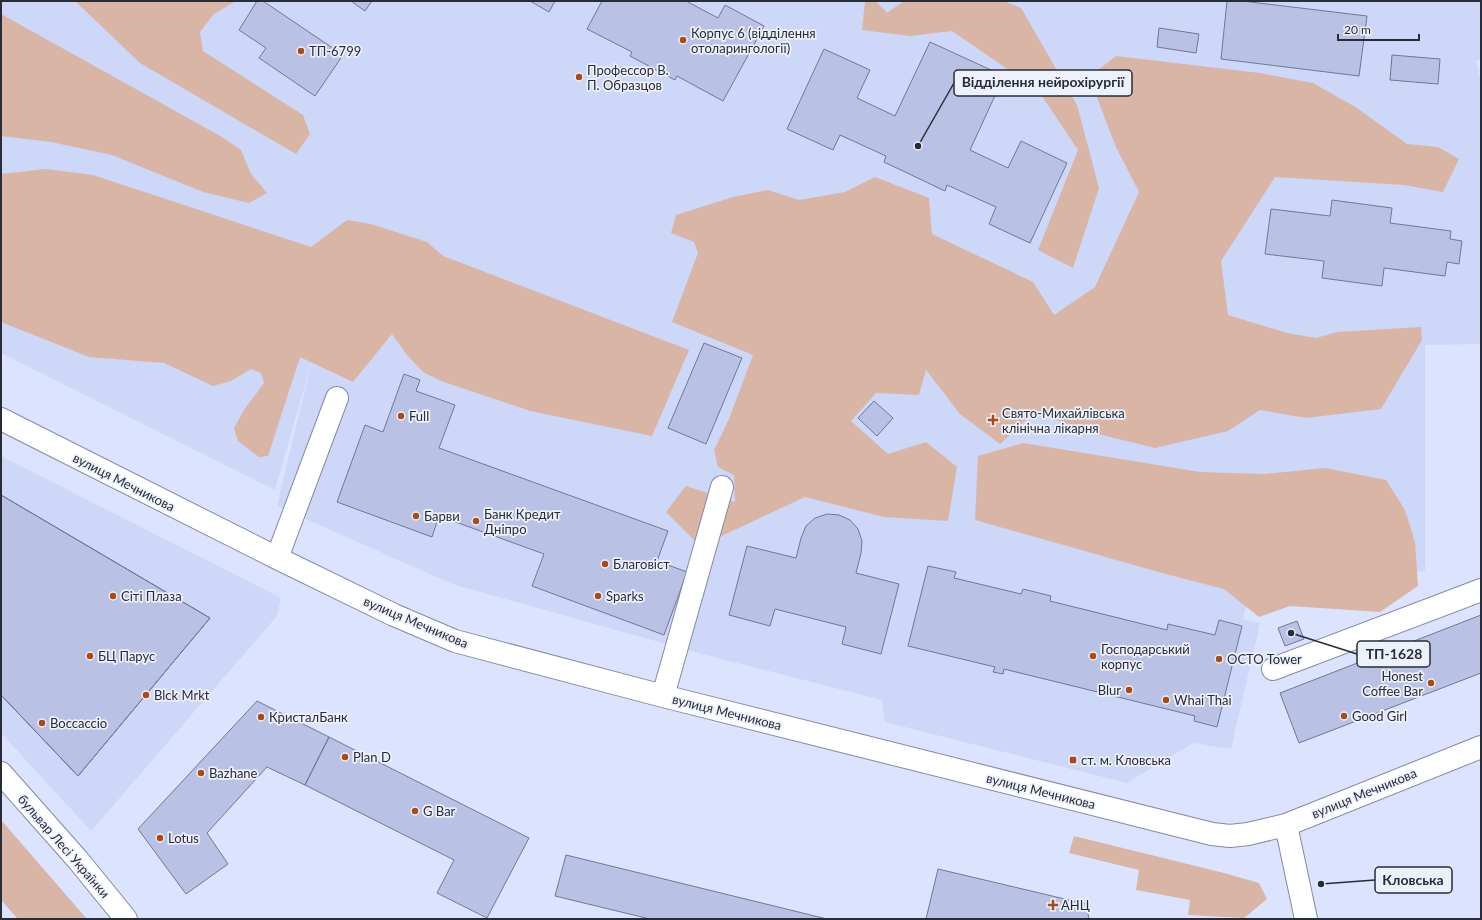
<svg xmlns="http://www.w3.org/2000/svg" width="1482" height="920" viewBox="0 0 1482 920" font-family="Lato,sans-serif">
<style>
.built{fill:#cdd7f8}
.green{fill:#d9b5a5}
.building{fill:#b9c2e5;stroke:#717891}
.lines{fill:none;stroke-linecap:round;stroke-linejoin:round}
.minor-casing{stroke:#838aa3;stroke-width:24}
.major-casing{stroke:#838aa3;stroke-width:24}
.minor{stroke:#fff;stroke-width:22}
.major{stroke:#fff;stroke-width:22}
.poi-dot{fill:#ad4913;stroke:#edf1fc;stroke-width:1.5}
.labels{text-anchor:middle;stroke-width:3.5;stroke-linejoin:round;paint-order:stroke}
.poi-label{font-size:13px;fill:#292c36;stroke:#edf1fc;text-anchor:start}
.street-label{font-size:13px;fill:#292c36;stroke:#edf1fc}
.leader{fill:none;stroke:#292c36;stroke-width:1.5}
.callout-dot{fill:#292c36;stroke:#edf1fc;stroke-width:1.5}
.callout{fill:#edf1fc;stroke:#292c36;stroke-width:1.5}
.callout-label{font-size:14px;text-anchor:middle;font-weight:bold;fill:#292c36}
</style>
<rect width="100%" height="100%" fill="#dbe3ff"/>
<path class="built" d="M1,1H1481V59L1476,61L1481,82V344L1425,345V571L1250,587L1243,619L1260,623L1231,749L1193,743L1127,783L885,722L882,700L702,654L452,584L277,506L312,360L275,490L1,353Z
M1,456L281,598L277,616L91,831L1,733Z"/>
<path class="green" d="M75,1H236L214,14L200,32L203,51L303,115L310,134L296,154L140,63Z
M865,1H876L887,13L904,1H1003L1021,8L1077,105L1099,188L1073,268L1038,250L1078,150L1038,90L952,31L910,36L862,30Z
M1,14L222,137L241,150L251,174L267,193L249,203L203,192L112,155L51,142L1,136Z
M1116,56L1260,73L1313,83L1357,108L1407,144L1438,147L1459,159L1443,192L1404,185L1275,177L1221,261L1228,315L1287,333L1316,338L1337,332L1421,327L1422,340L1381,409L1306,418L1260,410L1228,431L1155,448L1086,431L1035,412L1000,444L960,414L926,370L919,395L876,393L851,421L888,454L926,442L957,467L948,521L884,517L805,497L700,546L666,512L686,486L735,502L734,475L718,467L714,450L729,419L753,355L672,322L698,253L694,242L671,233L676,215L733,197L768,190L799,200L845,192L875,177L929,198L932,234L1033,282L1054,315L1095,287L1139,192L1116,147L1089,77Z
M46,169L93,175L311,247L347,220L371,224L427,242L443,256L689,350L652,436L530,411L441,381L423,372L407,355L392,334L353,382L300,357L268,456L259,457L238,441L234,428L244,410L264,383L261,373L251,369L231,381L213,386L164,363L89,357L1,322V174Z
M1023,443L1200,472L1265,474L1325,468L1386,480L1405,510L1415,542L1418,586L1380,612L1290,606L1259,617L1224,589L1162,573L975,520L978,456Z
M1,820L87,919H18L1,900Z
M1074,836L1224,873L1259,883L1267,899L1244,918L1188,915L1190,900L1136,890L1139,870L1069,853Z"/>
<path class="building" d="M257,1H263L343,55L315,96L259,58L266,48L239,30Z
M351,1H372L365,11Z
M530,1H555L549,12Z
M602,1H686L718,18L725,5L764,26L723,101L677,76L675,80L630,56L632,52L587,29Z
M1227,1H1242L1367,16L1359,76L1221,59Z
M1159,28L1199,34L1196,53L1157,47Z
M930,42L1004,76L970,150L1008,168L1021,141L1067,163L1030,243L989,224L996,207L947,185L945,191L884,162L886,156L840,135L833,150L787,129L824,49L870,70L857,98L895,116Z
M1392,55L1440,59L1438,84L1390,80Z
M1332,200L1392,208L1390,223L1451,231L1450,239L1462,241L1459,264L1447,262L1445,276L1384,268L1382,286L1322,278L1324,261L1265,254L1271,209L1330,216Z
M704,343L742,358L706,444L668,428Z
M404,374L420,380L416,391L455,405L439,448L668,531L657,561L687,572L664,635L532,586L544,554L439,516L432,537L337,502L365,425L383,432Z
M874,401L893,418L877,436L858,418Z
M1,495L210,618L78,776L1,695Z
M1,495L210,618L78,776L1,695Z
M827,514L839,515L850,520L858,529L862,541L861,553L856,573L899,584L881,654L842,644L846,627L775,609L770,626L729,615L747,546L796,558L801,538L806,526L815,518Z
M928,566L956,572L954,578L1021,594L1023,589L1051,596L1050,601L1167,630L1168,624L1215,635L1219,620L1242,626L1217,727L1194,721L1195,716L1004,669L1003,674L993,672L995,667L908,646Z
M1481,615V673L1299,743L1280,693Z
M1297,621L1304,639L1285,646L1278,628Z
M257,701L329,737L305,785L267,767L207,833L228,864L186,894L138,829Z
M329,737L529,838L487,918L437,893L454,860L305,785Z
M566,855L827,919H650L555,896Z
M938,869L1086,904L1089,919H926Z"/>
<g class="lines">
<g class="minor-casing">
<path id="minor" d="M1,419L277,558L394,615L455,641L663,696L1212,834L1230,836L1248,834L1286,825L1481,747
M277,558L337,398
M1273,669L1481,590
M663,696L722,487
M1286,825L1306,919"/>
</g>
<g class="major-casing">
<path id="major" d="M1,773L78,860L126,919"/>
</g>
<use href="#minor" class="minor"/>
<use href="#major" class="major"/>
</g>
<g class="poi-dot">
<circle cx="683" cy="40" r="4"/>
<circle cx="301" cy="51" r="4"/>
<circle cx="579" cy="77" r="4"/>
<circle cx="401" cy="416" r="4"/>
<path d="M991 414h4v4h4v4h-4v4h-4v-4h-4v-4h4z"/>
<circle cx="416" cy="516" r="4"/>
<circle cx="476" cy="521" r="4"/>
<circle cx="605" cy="564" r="4"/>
<circle cx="113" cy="596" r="4"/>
<circle cx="598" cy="596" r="4"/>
<circle cx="90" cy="656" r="4"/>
<circle cx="1093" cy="656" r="4"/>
<circle cx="1219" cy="659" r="4"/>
<circle cx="1431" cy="683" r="4"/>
<circle cx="1129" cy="690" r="4"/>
<circle cx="146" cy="695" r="4"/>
<circle cx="1166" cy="700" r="4"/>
<circle cx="1344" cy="716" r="4"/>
<circle cx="261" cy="717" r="4"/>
<circle cx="42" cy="723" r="4"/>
<circle cx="345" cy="757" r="4"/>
<rect x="1069" y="756" width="8" height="8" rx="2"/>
<circle cx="201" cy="773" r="4"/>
<circle cx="415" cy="811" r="4"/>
<circle cx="160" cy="838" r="4"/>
<path d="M1051 899h4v4h4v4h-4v4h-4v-4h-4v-4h4z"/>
</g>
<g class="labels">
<g class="poi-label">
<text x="691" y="38">Корпус 6 (відділення<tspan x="691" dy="15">отоларингології)</tspan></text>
<text x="309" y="56">ТП-6799</text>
<text x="587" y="75">Профессор В.<tspan x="587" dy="15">П. Образцов</tspan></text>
<text x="1002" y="418">Свято-Михайлівська<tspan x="1002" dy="15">клінічна лікарня</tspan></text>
<text x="409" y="421">Full</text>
<text x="484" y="519">Банк Кредит<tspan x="484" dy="15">Дніпро</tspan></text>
<text x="424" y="521">Барви</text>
<text x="613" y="569">Благовіст</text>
<text x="121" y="601">Сіті Плаза</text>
<text x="606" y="601">Sparks</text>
<text x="1101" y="654">Господарський<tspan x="1101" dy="15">корпус</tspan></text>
<text x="98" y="661">БЦ Парус</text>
<text x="1227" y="664">OCTO Tower</text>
<text x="1423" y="681" text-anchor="end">Honest<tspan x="1423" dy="15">Coffee Bar</tspan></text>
<text x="1121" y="695" text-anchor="end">Blur</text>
<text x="154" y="700">Blck Mrkt</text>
<text x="1174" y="705">Whai Thai</text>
<text x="1352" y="721">Good Girl</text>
<text x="269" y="722">КристалБанк</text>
<text x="50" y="728">Boccaccio</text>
<text x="353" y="762">Plan D</text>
<text x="1081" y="765">ст. м. Кловська</text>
<text x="209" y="778">Bazhane</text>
<text x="423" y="816">G Bar</text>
<text x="168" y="843">Lotus</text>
<text x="1061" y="910">АНЦ</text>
</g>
<g class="street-label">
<text transform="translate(124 482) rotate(27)" y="5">вулиця Мечникова</text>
<text transform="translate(416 622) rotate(23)" y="5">вулиця Мечникова</text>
<text transform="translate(727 712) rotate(14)" y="5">вулиця Мечникова</text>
<text transform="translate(1041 791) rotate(14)" y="5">вулиця Мечникова</text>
<text transform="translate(1364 793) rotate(-22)" y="5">вулиця Мечникова</text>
<text transform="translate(64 846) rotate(49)" y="5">бульвар Лесі Українки</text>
</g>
</g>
<path class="leader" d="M918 146L954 83M1291 633L1357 654M1321 884L1375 880"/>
<g class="callout-dot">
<circle cx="918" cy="146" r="4"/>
<circle cx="1291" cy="633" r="4"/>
<circle cx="1321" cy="884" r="4"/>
</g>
<g class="callout">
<rect x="954" y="70" width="178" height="26" rx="4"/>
<rect x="1357" y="641" width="73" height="26" rx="4"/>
<rect x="1375" y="867" width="77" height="26" rx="4"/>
</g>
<g class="callout-label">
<text x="1043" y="87">Відділення нейрохірургії</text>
<text x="1394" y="659">ТП-1628</text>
<text x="1413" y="885">Кловська</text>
</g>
<rect width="1482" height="920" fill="none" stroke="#292c36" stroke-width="4"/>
<path d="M1338 34v6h81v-6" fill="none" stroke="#292c36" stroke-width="2"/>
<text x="1344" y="34" font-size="12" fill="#292c36" stroke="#edf1fc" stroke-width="3" paint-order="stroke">20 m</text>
</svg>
